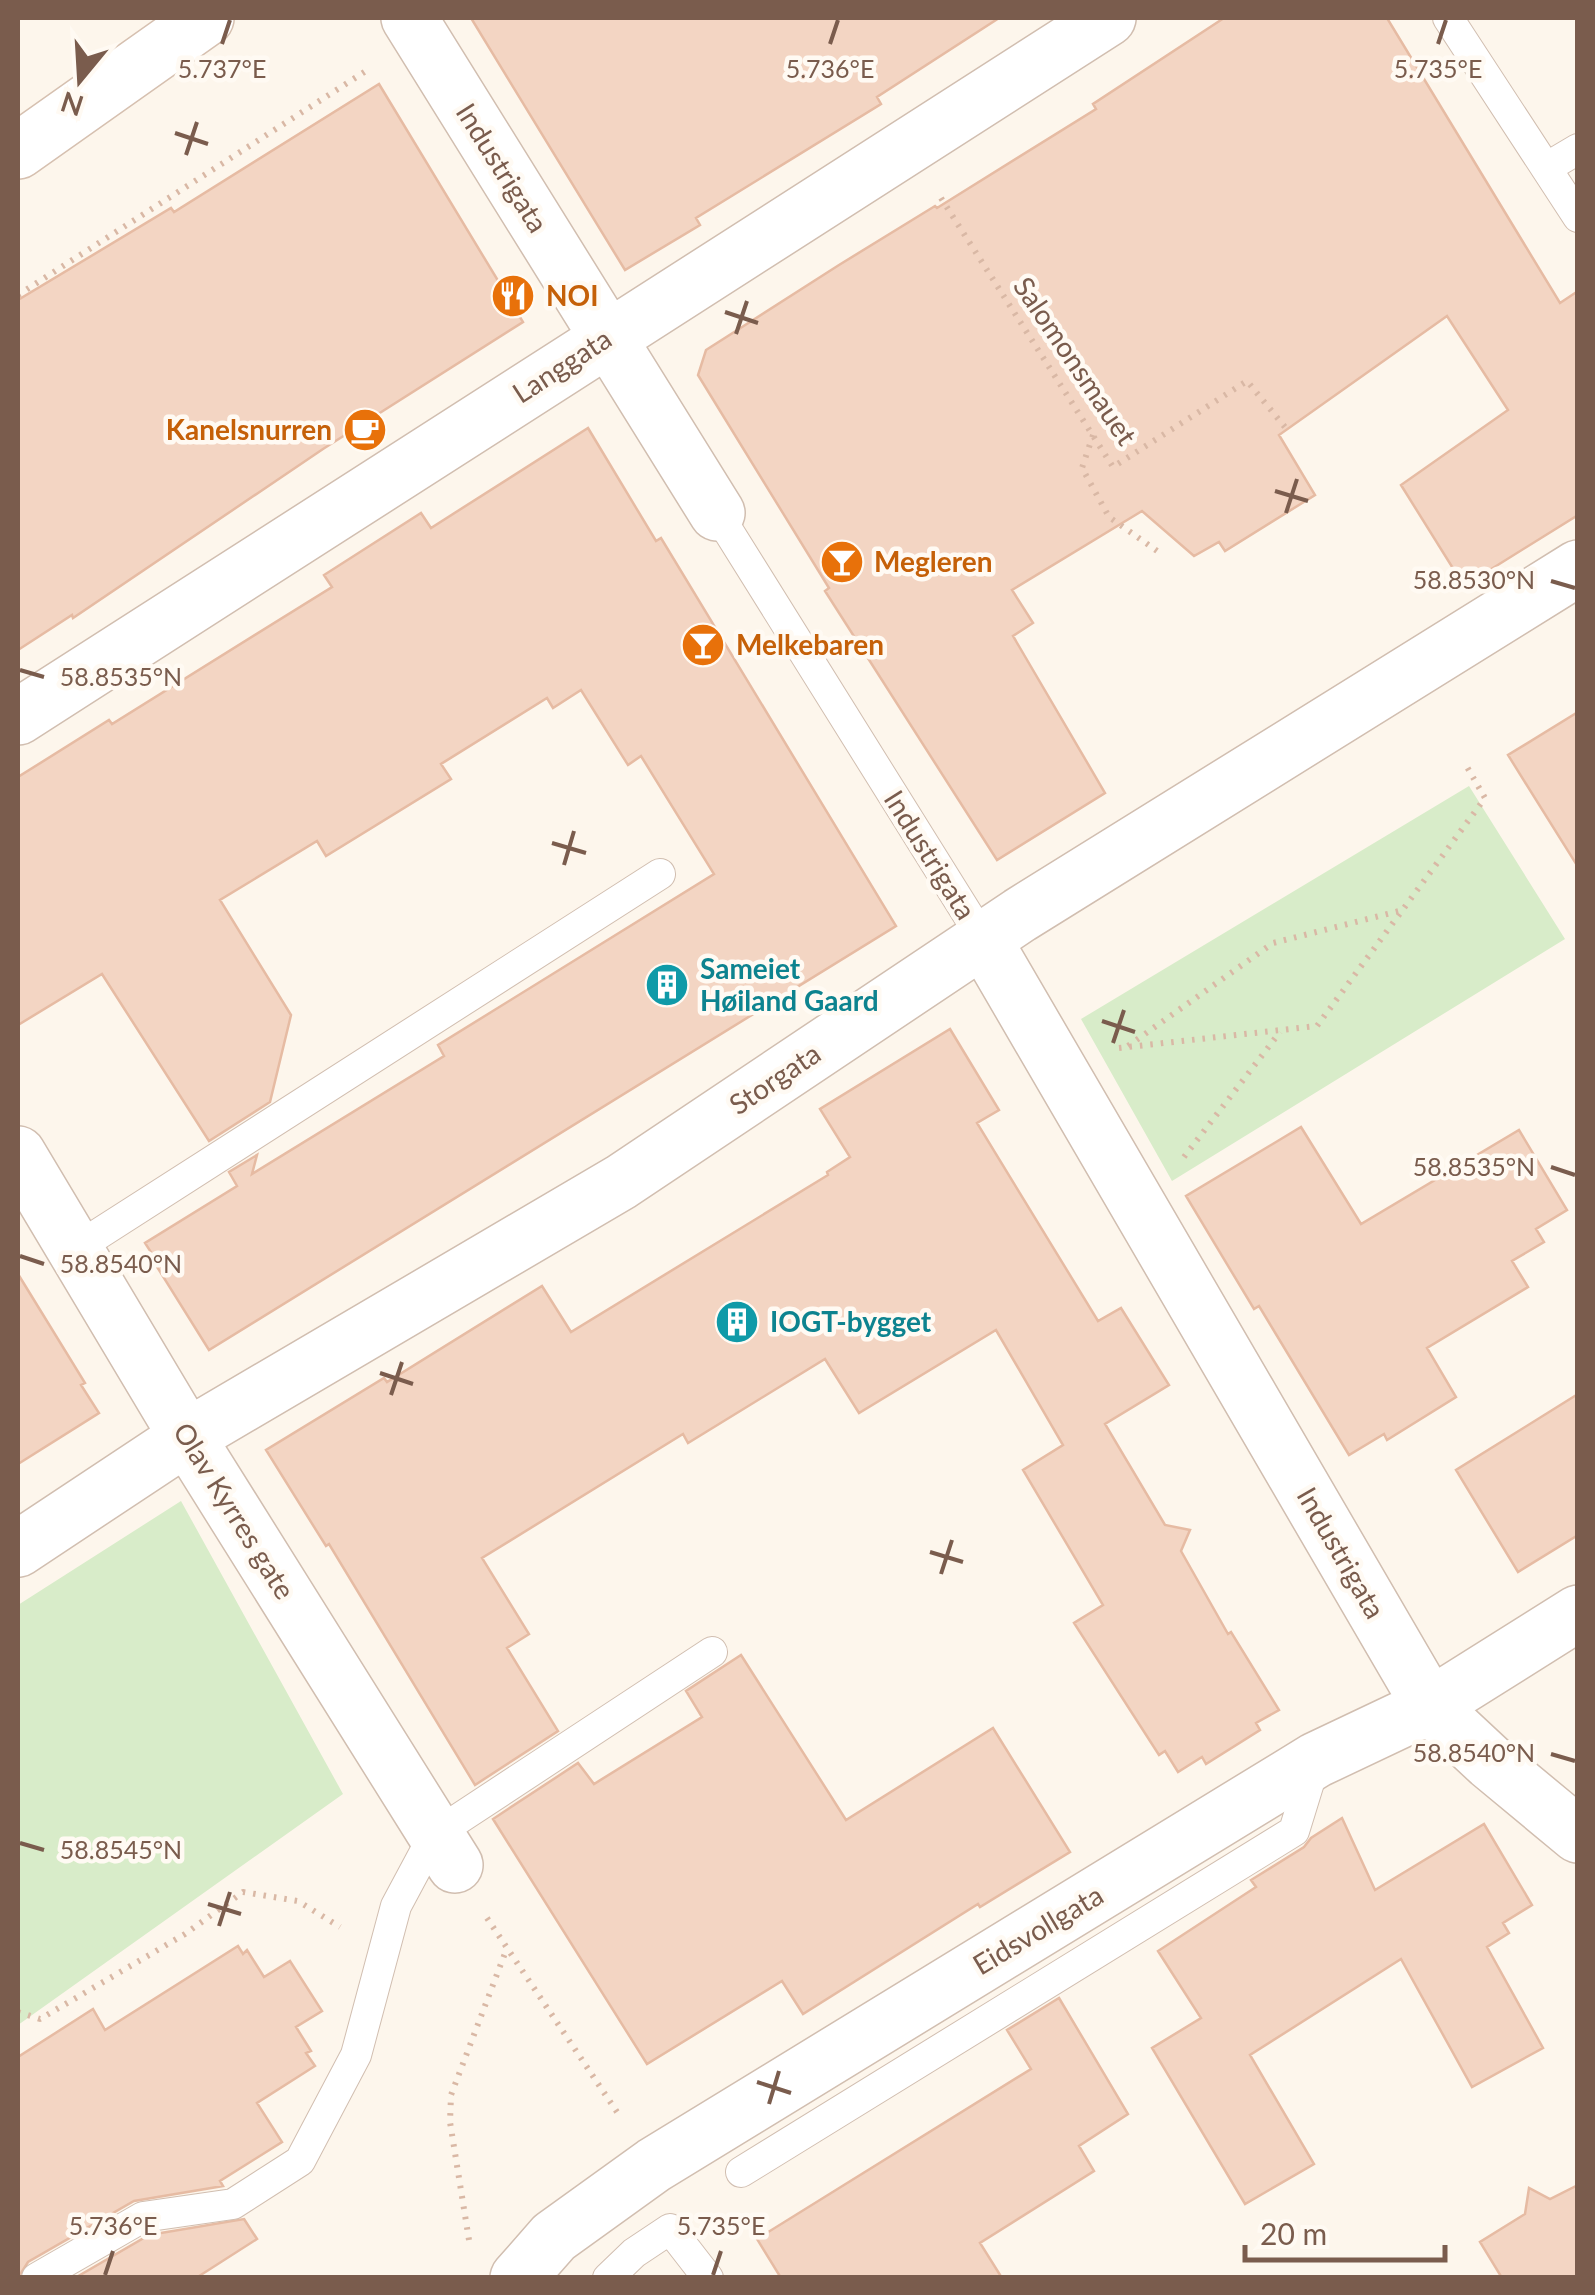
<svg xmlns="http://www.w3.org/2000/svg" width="1595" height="2295" viewBox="0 0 1595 2295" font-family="Lato,sans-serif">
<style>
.green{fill:#d8ecc9}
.building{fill:#f3d5c3;stroke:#e6bba3;stroke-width:2.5}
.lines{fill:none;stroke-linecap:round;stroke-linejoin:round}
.lane-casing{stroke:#d1beb0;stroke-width:32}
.street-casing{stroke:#d1beb0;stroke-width:58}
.secondary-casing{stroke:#d6c0b0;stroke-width:58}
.path{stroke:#d9b8a5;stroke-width:6;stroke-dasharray:2.5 8;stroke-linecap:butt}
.lane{stroke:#fff;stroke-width:30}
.street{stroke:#fff;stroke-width:55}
.secondary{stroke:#fff;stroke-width:55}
.ticks{fill:none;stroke:#7a5c4d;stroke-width:4}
.labels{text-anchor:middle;stroke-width:9;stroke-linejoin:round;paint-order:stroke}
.street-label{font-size:28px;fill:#7a5c4d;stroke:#fffaf3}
.food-label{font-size:28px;font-weight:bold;fill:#c56008;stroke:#fffaf3;text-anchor:start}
.culture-label{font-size:28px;font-weight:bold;fill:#0d838f;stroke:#fffaf3;text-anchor:start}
.ticks-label{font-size:25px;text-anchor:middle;fill:#7a5c4d;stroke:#fffaf3;stroke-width:9;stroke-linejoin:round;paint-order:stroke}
</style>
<rect width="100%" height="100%" fill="#fdf6ec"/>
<path class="green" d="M1469,786L1565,939L1172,1181L1081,1019Z
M181,1501L343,1794L18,2025V1605Z"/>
<path class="building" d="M471,18H999L877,97L881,104L696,218L700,225L625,270Z
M1224,18H1387L1560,303L1578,291V515L1464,586L1401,485L1508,410L1447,316L1279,435L1315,495L1225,551L1219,542L1194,556L1142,511L1012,590L1033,623L1013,636L1105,793L997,860L825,591L829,588L698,375L706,350L839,265L935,206L937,208L1096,109L1093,104Z
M379,84L523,322L323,449L73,618L72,615L18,650V300L171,208L174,212Z
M588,428L656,541L661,538L896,926L209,1350L154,1262L156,1260L145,1243L237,1186L229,1172L257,1155L252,1174L444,1056L438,1045L714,874L641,756L628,765L581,690L553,708L547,698L441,764L451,779L326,856L317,841L220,900L291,1015L270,1102L209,1141L102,974L18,1025V777L109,720L112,724L332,587L324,575L421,513L431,528Z
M1578,712V867L1508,755Z
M950,1029L999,1110L977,1123L1098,1321L1121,1308L1169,1385L1105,1424L1165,1525L1190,1530L1181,1551L1228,1634L1231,1632L1279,1710L1256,1723L1260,1730L1206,1764L1202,1757L1178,1772L1165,1751L1159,1755L1074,1623L1103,1605L1023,1470L1063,1445L996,1330L859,1413L825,1359L688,1443L683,1434L482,1558L529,1634L507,1648L558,1731L475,1785L329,1544L326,1546L266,1450L384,1378L387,1382L542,1286L571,1332L828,1175L827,1172L850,1157L820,1109Z
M1301,1127L1361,1224L1519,1130L1567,1210L1536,1229L1544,1242L1512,1261L1528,1287L1427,1348L1456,1397L1387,1440L1384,1434L1349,1455L1259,1306L1254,1309L1186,1196Z
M18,1274L85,1383L81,1385L99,1413L18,1464Z
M1578,1394V1535L1518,1572L1456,1470Z
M741,1655L846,1820L993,1728L1070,1852L980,1907L978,1904L803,2014L782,1981L647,2064L493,1819L578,1763L594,1784L702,1717L686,1691Z
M1342,1818L1375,1890L1484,1824L1532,1905L1503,1923L1509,1933L1487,1947L1543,2048L1472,2087L1401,1959L1250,2055L1314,2164L1245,2204L1152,2048L1201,2018L1158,1951L1256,1887L1251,1880L1304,1847L1311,1838Z
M238,1946L243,1954L247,1950L264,1977L290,1961L322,2011L296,2027L311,2051L306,2053L315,2066L257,2103L282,2142L220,2181L223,2186L134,2201L28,2262L18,2278V2057L93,2009L105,2030Z
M1059,1998L1128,2114L1079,2146L1094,2171L980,2243L1002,2278H781L757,2239L1031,2069L1007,2030Z
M1578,2185V2278H1502L1480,2242L1525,2214L1529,2188L1550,2199Z
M244,2219L257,2239L196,2278H75L149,2235Z"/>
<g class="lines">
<g class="lane-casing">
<path id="lane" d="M1448,18L1578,217
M1546,168L1578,149
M717,513L983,939
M75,1249L660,874
M741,2172L1294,1831L1315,1763
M37,2278L143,2217L233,2204L300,2161L356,2055L396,1906L434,1835L712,1652
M608,2278L634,2253L670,2229L708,2278"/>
</g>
<g class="street-casing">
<path id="street" d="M409,18L717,513
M18,717L1108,18
M983,939L1430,1706L1490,1762L1578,1835
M18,1154L187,1437L455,1865
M18,1549L187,1437L621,1182L1020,915L1578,568
M518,2278L554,2237L654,2165L1316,1760L1430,1706L1578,1613"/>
</g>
<g class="secondary-casing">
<path id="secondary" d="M18,151L206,18"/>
</g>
<path class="path" d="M941,198L1113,467L1247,381L1289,432
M18,295L369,69
M1093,435L1082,468L1109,517L1160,553
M1128,1046L1273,943L1399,911
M1119,1048L1317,1026L1485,798L1467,767
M1184,1157L1280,1032
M487,1918L619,2115
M18,2012L40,2019L185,1934L243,1892L298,1901L340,1927
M469,2240L450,2122L451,2095L507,1948"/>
<use href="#lane" class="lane"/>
<use href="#street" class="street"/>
<use href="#secondary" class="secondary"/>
</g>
<path class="ticks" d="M222,44L230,20M830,44L838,20M1438,44L1446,20M175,133L208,144M186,155L197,122M725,312L758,323M736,334L747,301M1275,491L1308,501M1286,513L1297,479M1551,581L1575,588M20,670L44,677M552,843L586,853M564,865L574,831M1102,1021L1135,1032M1113,1043L1124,1010M1551,1167L1575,1175M20,1256L44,1264M380,1373L413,1384M391,1395L402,1362M930,1552L963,1562M941,1574L952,1540M1551,1754L1575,1761M20,1843L44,1850M208,1904L241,1914M219,1926L230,1892M757,2082L791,2093M769,2104L779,2071M105,2275L113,2251M713,2275L721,2251"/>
<defs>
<g id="restaurant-disc" transform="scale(2.25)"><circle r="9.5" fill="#e8710a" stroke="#fffaf3"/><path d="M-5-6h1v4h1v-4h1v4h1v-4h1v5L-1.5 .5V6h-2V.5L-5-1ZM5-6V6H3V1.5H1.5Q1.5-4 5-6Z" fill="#fff"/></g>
<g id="cafe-disc" transform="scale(2.25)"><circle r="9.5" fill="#e8710a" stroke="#fffaf3"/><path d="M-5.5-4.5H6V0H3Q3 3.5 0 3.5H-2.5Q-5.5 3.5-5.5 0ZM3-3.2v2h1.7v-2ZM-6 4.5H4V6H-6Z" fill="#fff"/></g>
<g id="bar-disc" transform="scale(2.25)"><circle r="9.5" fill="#e8710a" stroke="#fffaf3"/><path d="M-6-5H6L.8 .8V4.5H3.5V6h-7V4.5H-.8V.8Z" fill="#fff"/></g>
<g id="building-disc" transform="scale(2.25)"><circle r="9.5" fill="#0f9aa8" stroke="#fffaf3"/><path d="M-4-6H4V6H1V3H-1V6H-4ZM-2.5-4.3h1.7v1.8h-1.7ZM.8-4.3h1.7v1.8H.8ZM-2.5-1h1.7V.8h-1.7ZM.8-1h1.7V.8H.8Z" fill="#fff"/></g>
</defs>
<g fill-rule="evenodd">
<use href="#restaurant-disc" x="513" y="296"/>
<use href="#cafe-disc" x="365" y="430"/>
<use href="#bar-disc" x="842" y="562"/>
<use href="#bar-disc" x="703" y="645"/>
<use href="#building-disc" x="667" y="985"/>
<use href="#building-disc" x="737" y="1322"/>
</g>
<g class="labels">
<g class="street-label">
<text transform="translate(502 168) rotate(58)" y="10">Industrigata</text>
<text transform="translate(1075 361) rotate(56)" y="10">Salomonsmauet</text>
<text transform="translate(562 366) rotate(-33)" y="10">Langgata</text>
<text transform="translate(930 855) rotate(58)" y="10">Industrigata</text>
<text transform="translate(775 1079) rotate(-34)" y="10">Storgata</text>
<text transform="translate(234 1511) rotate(58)" y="10">Olav Kyrres gate</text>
<text transform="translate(1341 1553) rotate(60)" y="10">Industrigata</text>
<text transform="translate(1038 1930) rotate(-31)" y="10">Eidsvollgata</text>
</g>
<g class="food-label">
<text x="546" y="306">NOI</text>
<text x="332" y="440" text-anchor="end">Kanelsnurren</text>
<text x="874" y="572">Megleren</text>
<text x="736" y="655">Melkebaren</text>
</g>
<g class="culture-label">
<text x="700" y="979">Sameiet<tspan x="700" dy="32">Høiland Gaard</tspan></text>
<text x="770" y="1332">IOGT-bygget</text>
</g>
</g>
<g class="ticks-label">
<text x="222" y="78">5.737°E</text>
<text x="830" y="78">5.736°E</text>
<text x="1438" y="78">5.735°E</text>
<text x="1474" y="589">58.8530°N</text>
<text x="121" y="686">58.8535°N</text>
<text x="1474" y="1176">58.8535°N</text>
<text x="121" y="1273">58.8540°N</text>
<text x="1474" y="1762">58.8540°N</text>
<text x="121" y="1859">58.8545°N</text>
<text x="721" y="2235">5.735°E</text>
<text x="113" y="2235">5.736°E</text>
</g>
<rect width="1595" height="2295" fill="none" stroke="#7a5c4d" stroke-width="40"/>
<g transform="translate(80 80) rotate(198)" stroke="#fffaf3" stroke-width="8" paint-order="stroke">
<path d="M0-8L18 38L0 25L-18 38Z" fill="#7a5c4d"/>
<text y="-15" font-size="28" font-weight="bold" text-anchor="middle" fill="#7a5c4d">N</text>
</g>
<path d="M1245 2245v15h200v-15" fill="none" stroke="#7a5c4d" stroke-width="5"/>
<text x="1260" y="2245" font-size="30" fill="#7a5c4d" stroke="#fffaf3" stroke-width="8" paint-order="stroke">20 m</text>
</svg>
